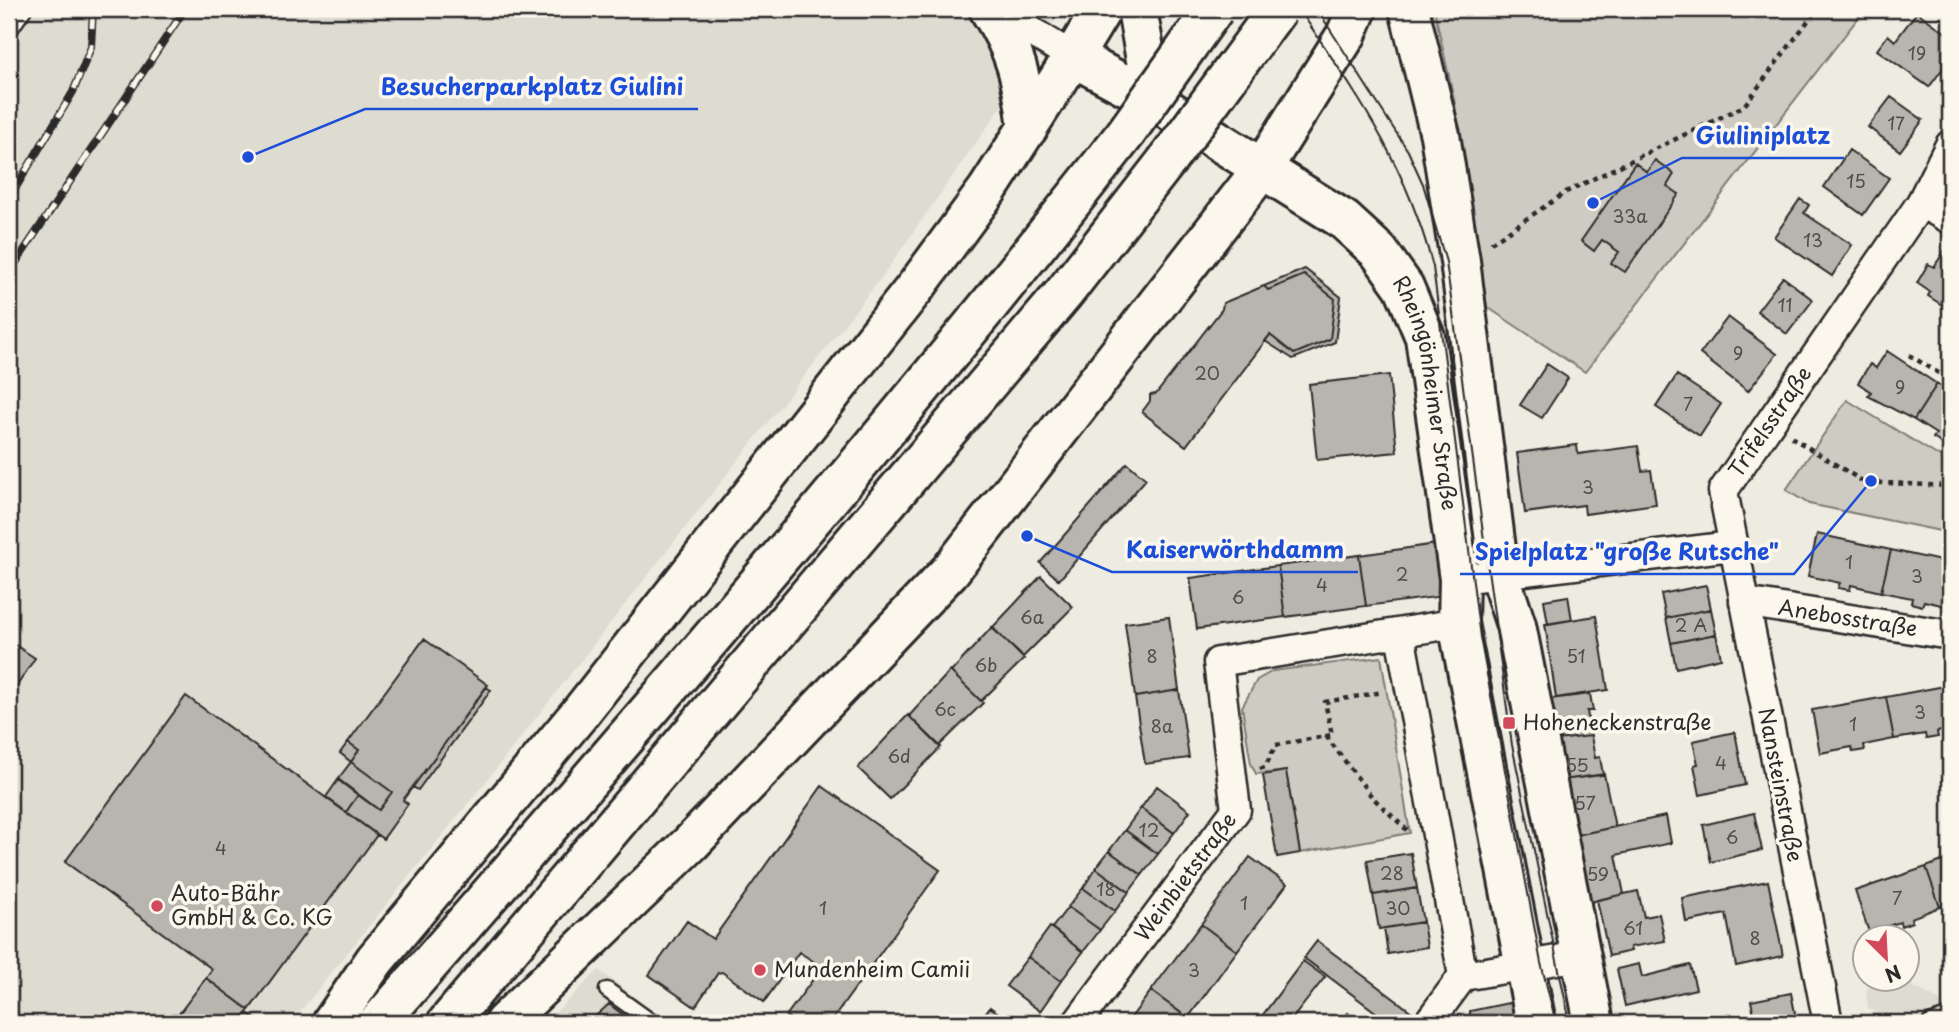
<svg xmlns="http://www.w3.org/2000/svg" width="1959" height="1032" viewBox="0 0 1959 1032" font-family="'Playpen Sans',sans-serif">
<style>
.built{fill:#dedbd1}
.green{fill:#cecbc2;stroke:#7c7b76;stroke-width:2}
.building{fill:#b8b5ae;stroke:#2b2b2b;stroke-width:2}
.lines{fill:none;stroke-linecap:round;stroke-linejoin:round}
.lane-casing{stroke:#2b2b2b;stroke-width:19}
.street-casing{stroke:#2b2b2b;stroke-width:33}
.secondary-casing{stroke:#2b2b2b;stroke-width:44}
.highway-casing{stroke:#2b2b2b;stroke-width:44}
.path{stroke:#2b2b2b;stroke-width:4.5;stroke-dasharray:5 5;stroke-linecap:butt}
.lane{stroke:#fbf7ec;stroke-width:14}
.street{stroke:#fbf7ec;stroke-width:28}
.secondary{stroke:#fbf7ec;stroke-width:38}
.highway{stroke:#fbf7ec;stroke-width:38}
.tram{stroke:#2b2b2b;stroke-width:2}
.rail-casing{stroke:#2b2b2b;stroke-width:8}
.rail{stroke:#fbf7ec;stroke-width:5;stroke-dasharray:16;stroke-linecap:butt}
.highway-bridge-casing{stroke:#2b2b2b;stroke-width:44;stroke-linecap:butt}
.highway-bridge{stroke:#fbf7ec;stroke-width:38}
.poi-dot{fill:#d1495b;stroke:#fbf7ec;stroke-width:2.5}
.labels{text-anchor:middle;stroke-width:7;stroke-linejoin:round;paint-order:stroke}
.number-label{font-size:18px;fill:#4e4e4c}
.street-label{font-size:21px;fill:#2b2b2b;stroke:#fbf7ec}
.poi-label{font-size:21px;fill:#2b2b2b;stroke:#fbf7ec;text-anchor:start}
.leader{fill:none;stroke:#1d4ed8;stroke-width:2.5}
.callout-dot{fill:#1d4ed8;stroke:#fbf7ec;stroke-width:2.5}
.callout-label{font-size:23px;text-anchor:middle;font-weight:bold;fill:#1d4ed8;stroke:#fbf7ec;stroke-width:7;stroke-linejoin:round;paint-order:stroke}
</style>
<rect width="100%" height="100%" fill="#eeebe0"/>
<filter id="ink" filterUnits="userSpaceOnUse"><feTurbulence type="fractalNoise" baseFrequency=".0143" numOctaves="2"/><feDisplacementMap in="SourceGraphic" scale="14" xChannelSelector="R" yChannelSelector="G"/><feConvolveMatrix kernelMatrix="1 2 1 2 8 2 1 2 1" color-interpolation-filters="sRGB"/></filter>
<g filter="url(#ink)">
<path class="built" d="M9,9H1063L999,110L884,274L503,760L291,1023H9Z
M599,970L669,1023H545Z
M1876,980H1901L1946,1004L1950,1007V1023H1886L1884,1017L1868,1008L1866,990Z"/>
<path class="green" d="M1434,9H1865L1585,372L1487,307L1454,99Z
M1847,400L1950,463V533L1809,504L1786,490Z
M1381,657L1410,833L1300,853L1286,771L1256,774L1251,764L1242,707L1257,680L1273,671Z"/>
<path class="building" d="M1917,12L1950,36V59L1929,87L1877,50L1888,35L1895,41Z
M1891,97L1923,120L1900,151L1868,127Z
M1849,150L1889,178L1863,215L1824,187Z
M1655,160L1674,174L1667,186L1679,194L1625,272L1611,263L1619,252L1602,240L1594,251L1581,241L1635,163L1647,172Z
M1800,199L1809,205L1804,213L1852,245L1832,276L1774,237Z
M1945,250L1950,253V310L1928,296L1930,292L1917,283L1928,264L1934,267Z
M1305,269L1341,297L1335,342L1293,359L1265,341L1270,335L1294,354L1330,339L1335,299L1304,275L1268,290L1264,286Z
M1304,275L1335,299L1330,339L1294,354L1270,335L1186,446L1142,412L1150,401V395L1156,394L1222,309L1223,303L1264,286L1268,290Z
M1783,277L1813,300L1787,334L1757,311Z
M1728,317L1777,354L1748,391L1700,354Z
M1887,351L1937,384L1914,420L1868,396L1871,392L1858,383L1870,364L1876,368Z
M1547,364L1568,378L1542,418L1520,405Z
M1389,375L1397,452L1317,460L1309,384Z
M1677,375L1721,404L1700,436L1656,407Z
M1937,384L1950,392V449L1933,438L1936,434L1914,420Z
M1577,445L1578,454L1638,446L1642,471L1651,470L1656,504L1585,514L1584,505L1525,513L1517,453Z
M1127,463L1146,479L1059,580L1040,563Z
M1817,534L1891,550L1881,592L1851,585L1850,590L1838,588L1840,583L1808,576Z
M1437,544L1444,596L1366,606L1359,555Z
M1891,550L1950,563V607L1924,601L1922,606L1911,603L1912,598L1881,592Z
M1359,555L1366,606L1285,617L1278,566Z
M1278,566L1285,617L1197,629L1190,578Z
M1041,576L1073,607L1023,657L992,628Z
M1706,585L1711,609L1666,618L1661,594Z
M1568,596L1572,620L1548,624L1544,600Z
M1711,609L1716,634L1671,643L1666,618Z
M1596,616L1608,690L1556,698L1545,624Z
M1169,617L1179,690L1135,697L1125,623Z
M992,627L1024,659L981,701L951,672Z
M1716,634L1721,658L1676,668L1671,643Z
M424,639L488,685L403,800L408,804L383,839L346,812L358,795L379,810L392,792L351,762L359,750L348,742Z
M9,641L35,658L9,698Z
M950,671L983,703L939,746L909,716Z
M1950,685V729L1937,732L1938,737L1926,739L1925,734L1894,739L1886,697Z
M486,687L491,690L418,790L413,787Z
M1179,690L1189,758L1145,764L1135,697Z
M1590,694L1593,711H1587L1591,736L1548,741L1542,700Z
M186,696L377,835L249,1010L206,978L212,969L65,862Z
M1886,697L1894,739L1864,745L1865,750L1853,752L1852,747L1820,753L1812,710Z
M908,715L941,747L890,799L858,768Z
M1735,732L1745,785L1700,795L1694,765L1698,764L1693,741Z
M1591,736L1595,758L1600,757L1603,775L1555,781L1548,741Z
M348,742L359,750L351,762L340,753Z
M351,762L392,792L379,810L338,779Z
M1286,771L1300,853L1277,857L1263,775Z
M1604,774L1615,827L1567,837L1555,781Z
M338,780L358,795L346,812L326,797Z
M822,786L940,870L830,1023H795L786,1016L822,967L799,952L764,1002L722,972L718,973L695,1007L649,975L687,921L713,939Z
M1157,786L1190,811L1174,833L1141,808Z
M1141,808L1174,833L1158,854L1125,830Z
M1754,813L1762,850L1711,862L1703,825Z
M1666,816L1671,843L1616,855L1624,894L1582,904L1567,837Z
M1125,830L1158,854L1142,875L1109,851Z
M1109,851L1142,875L1129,892L1096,868Z
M1411,853L1417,888L1373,895L1367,860Z
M1250,857L1287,884L1237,951L1201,924Z
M1950,858V904L1940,907L1926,867Z
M1926,867L1940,907L1911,918L1912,922L1901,926L1900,922L1869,932L1855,891Z
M1096,868L1129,892L1115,911L1083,888Z
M1768,881L1783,956L1736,966L1726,914L1686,922L1682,898Z
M1083,888L1115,911L1100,930L1068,907Z
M1417,888L1423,922L1379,929L1373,895Z
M1638,891L1644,917L1659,914L1665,941L1630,947L1631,951L1609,956L1597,900Z
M1068,907L1100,930L1083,952L1052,928Z
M1423,922L1427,947L1388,954L1384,928Z
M1201,924L1237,951L1188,1018L1151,991Z
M1050,927L1083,952L1061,981L1028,957Z
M1317,941L1413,1013L1405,1023H1390L1304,958Z
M1028,957L1061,981L1040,1011L1006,986Z
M1303,961L1325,977L1289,1023H1264L1259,1020Z
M1639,964L1642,977L1690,965L1696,989L1625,1006L1617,969Z
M206,978L249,1010L239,1023H172Z
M1151,991L1188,1018L1184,1023H1127Z
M1791,993L1797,1023H1756L1751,1001Z
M1518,1001L1520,1023H1470V1011Z
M609,1004L634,1023H588Z
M990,1007L1012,1023H978Z
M247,1013L262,1023H239Z
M1348,1013L1361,1023H1340Z"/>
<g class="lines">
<g class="lane-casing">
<path id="lane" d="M9,31L24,9
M607,990L653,1023
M1930,1023L1950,1016"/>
</g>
<g class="street-casing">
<g id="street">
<path d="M994,9L1073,57"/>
<path d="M1921,203L1950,219"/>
<path d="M1459,579L1732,546"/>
<path id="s1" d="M1744,602L1950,635"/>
<path d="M1400,634L1463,976"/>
<path id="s2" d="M1077,1023L1236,810L1218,662L1458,623"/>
<path d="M1428,1023L1463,976L1580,956"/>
<path id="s3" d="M1828,1023L1723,491L1921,203L1950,145"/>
</g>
</g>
<g class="secondary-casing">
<g id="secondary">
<path id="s4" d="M1102,9L1073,57L1153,100L1344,220L1379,252L1404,287L1425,337L1459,579L1458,623L1536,1023"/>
<path d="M1137,9L1153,100"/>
<path d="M1409,9L1440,135L1460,261L1499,573L1516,625L1594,1023"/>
<path d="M1262,169L1346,35L1357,9"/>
</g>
</g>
<g class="highway-casing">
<path id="highway" d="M989,9C1016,51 1022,78 1028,128
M332,1023L375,960L580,713L918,284L988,189L1073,57
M378,1023C633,731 887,439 1126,133
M447,1023L1064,293L1169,158
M504,1023L691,843L950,571L1262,169"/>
</g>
<path class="path" d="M1491,243L1566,192L1744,106L1817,9
M1909,355L1950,380
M1791,437L1864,482L1950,486
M1326,736L1372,797L1407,830
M1260,769L1265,767L1276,745L1332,735L1325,702L1383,692"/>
<use href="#lane" class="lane"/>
<use href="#street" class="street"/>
<use href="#secondary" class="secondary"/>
<use href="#highway" class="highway"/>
<path class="tram" d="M1299,9C1359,98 1405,161 1433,267L1480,637L1541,963L1556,1023
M1317,9L1408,151L1423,184L1446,262L1512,745L1570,1023"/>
<g class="rail-casing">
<path id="rail" d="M9,199L73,92L91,47L93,9
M9,273L185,9"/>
</g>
<use href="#rail" class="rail"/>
<g class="highway-bridge-casing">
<path id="highway-bridge" d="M1126,133L1214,9
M1169,158L1278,9"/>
</g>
<use href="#highway-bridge" class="highway-bridge"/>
</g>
</g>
<g class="poi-dot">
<rect x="1502" y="716" width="14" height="14" rx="3.5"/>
<circle cx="157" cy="906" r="7"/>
<circle cx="760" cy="970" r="7"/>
</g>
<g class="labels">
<g class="number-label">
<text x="1917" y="60">19</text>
<text x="1896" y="130">17</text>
<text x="1856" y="188">15</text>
<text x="1630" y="223">33a</text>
<text x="1813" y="247">13</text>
<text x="1785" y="312">11</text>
<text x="1738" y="360">9</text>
<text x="1207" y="380">20</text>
<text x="1900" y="394">9</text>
<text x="1688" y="411">7</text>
<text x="1588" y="494">3</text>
<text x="1849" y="569">1</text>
<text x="1402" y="581">2</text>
<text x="1917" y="583">3</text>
<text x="1322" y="592">4</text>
<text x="1238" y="604">6</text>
<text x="1032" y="624">6a</text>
<text x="1691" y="632">2 A</text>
<text x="1152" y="663">8</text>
<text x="1576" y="663">51</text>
<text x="986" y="672">6b</text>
<text x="945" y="716">6c</text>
<text x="1920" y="719">3</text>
<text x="1853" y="731">1</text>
<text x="1162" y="733">8a</text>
<text x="899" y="763">6d</text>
<text x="1721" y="770">4</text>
<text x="1577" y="772">55</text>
<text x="1585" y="810">57</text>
<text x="1149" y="837">12</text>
<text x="1732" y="844">6</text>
<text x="221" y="855">4</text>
<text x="1392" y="880">28</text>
<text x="1598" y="881">59</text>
<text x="1106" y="896">18</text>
<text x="1897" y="905">7</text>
<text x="1244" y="910">1</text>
<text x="823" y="915">1</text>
<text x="1398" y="915">30</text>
<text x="1633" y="935">61</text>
<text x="1755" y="945">8</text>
<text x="1194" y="977">3</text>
</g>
<g class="street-label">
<text dy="7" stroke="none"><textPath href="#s4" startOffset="572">Rheingönheimer Straße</textPath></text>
<text dy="7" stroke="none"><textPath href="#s3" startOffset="626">Trifelsstraße</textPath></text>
<text dy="7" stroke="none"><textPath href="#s1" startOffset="105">Anebosstraße</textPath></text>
<text transform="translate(1780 785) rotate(79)" y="7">Nansteinstraße</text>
<text dy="7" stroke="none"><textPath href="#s2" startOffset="182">Weinbietstraße</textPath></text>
</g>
<g class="poi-label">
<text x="1523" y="730">Hoheneckenstraße</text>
<text x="171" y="901">Auto-Bähr<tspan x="171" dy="24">GmbH &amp; Co. KG</tspan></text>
<text x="774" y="977">Mundenheim Camii</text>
</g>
</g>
<path class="leader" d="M248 157L365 109H698M1593 203L1682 158H1844M1027 536L1112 572H1358M1871 481L1794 574H1460"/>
<g class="callout-dot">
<circle cx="248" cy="157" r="7"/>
<circle cx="1593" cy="203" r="7"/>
<circle cx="1027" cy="536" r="7"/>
<circle cx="1871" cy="481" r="7"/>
</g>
<g class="callout-label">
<text x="532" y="95">Besucherparkplatz Giulini</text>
<text x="1763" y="144">Giuliniplatz</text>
<text x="1235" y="558">Kaiserwörthdamm</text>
<text x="1627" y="560">Spielplatz "große Rutsche"</text>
</g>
<rect width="1959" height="1032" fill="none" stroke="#fbf7ec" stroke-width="35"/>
<rect x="18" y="18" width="1924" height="997" fill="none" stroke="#2b2b2b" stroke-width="2.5" filter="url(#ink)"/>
<g transform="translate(1886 958) rotate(156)"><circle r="33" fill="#fbf7ec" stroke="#a8a59f" stroke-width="2"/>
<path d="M0-5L12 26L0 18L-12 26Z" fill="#d1495b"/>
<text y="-10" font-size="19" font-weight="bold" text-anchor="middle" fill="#2b2b2b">N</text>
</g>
</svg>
